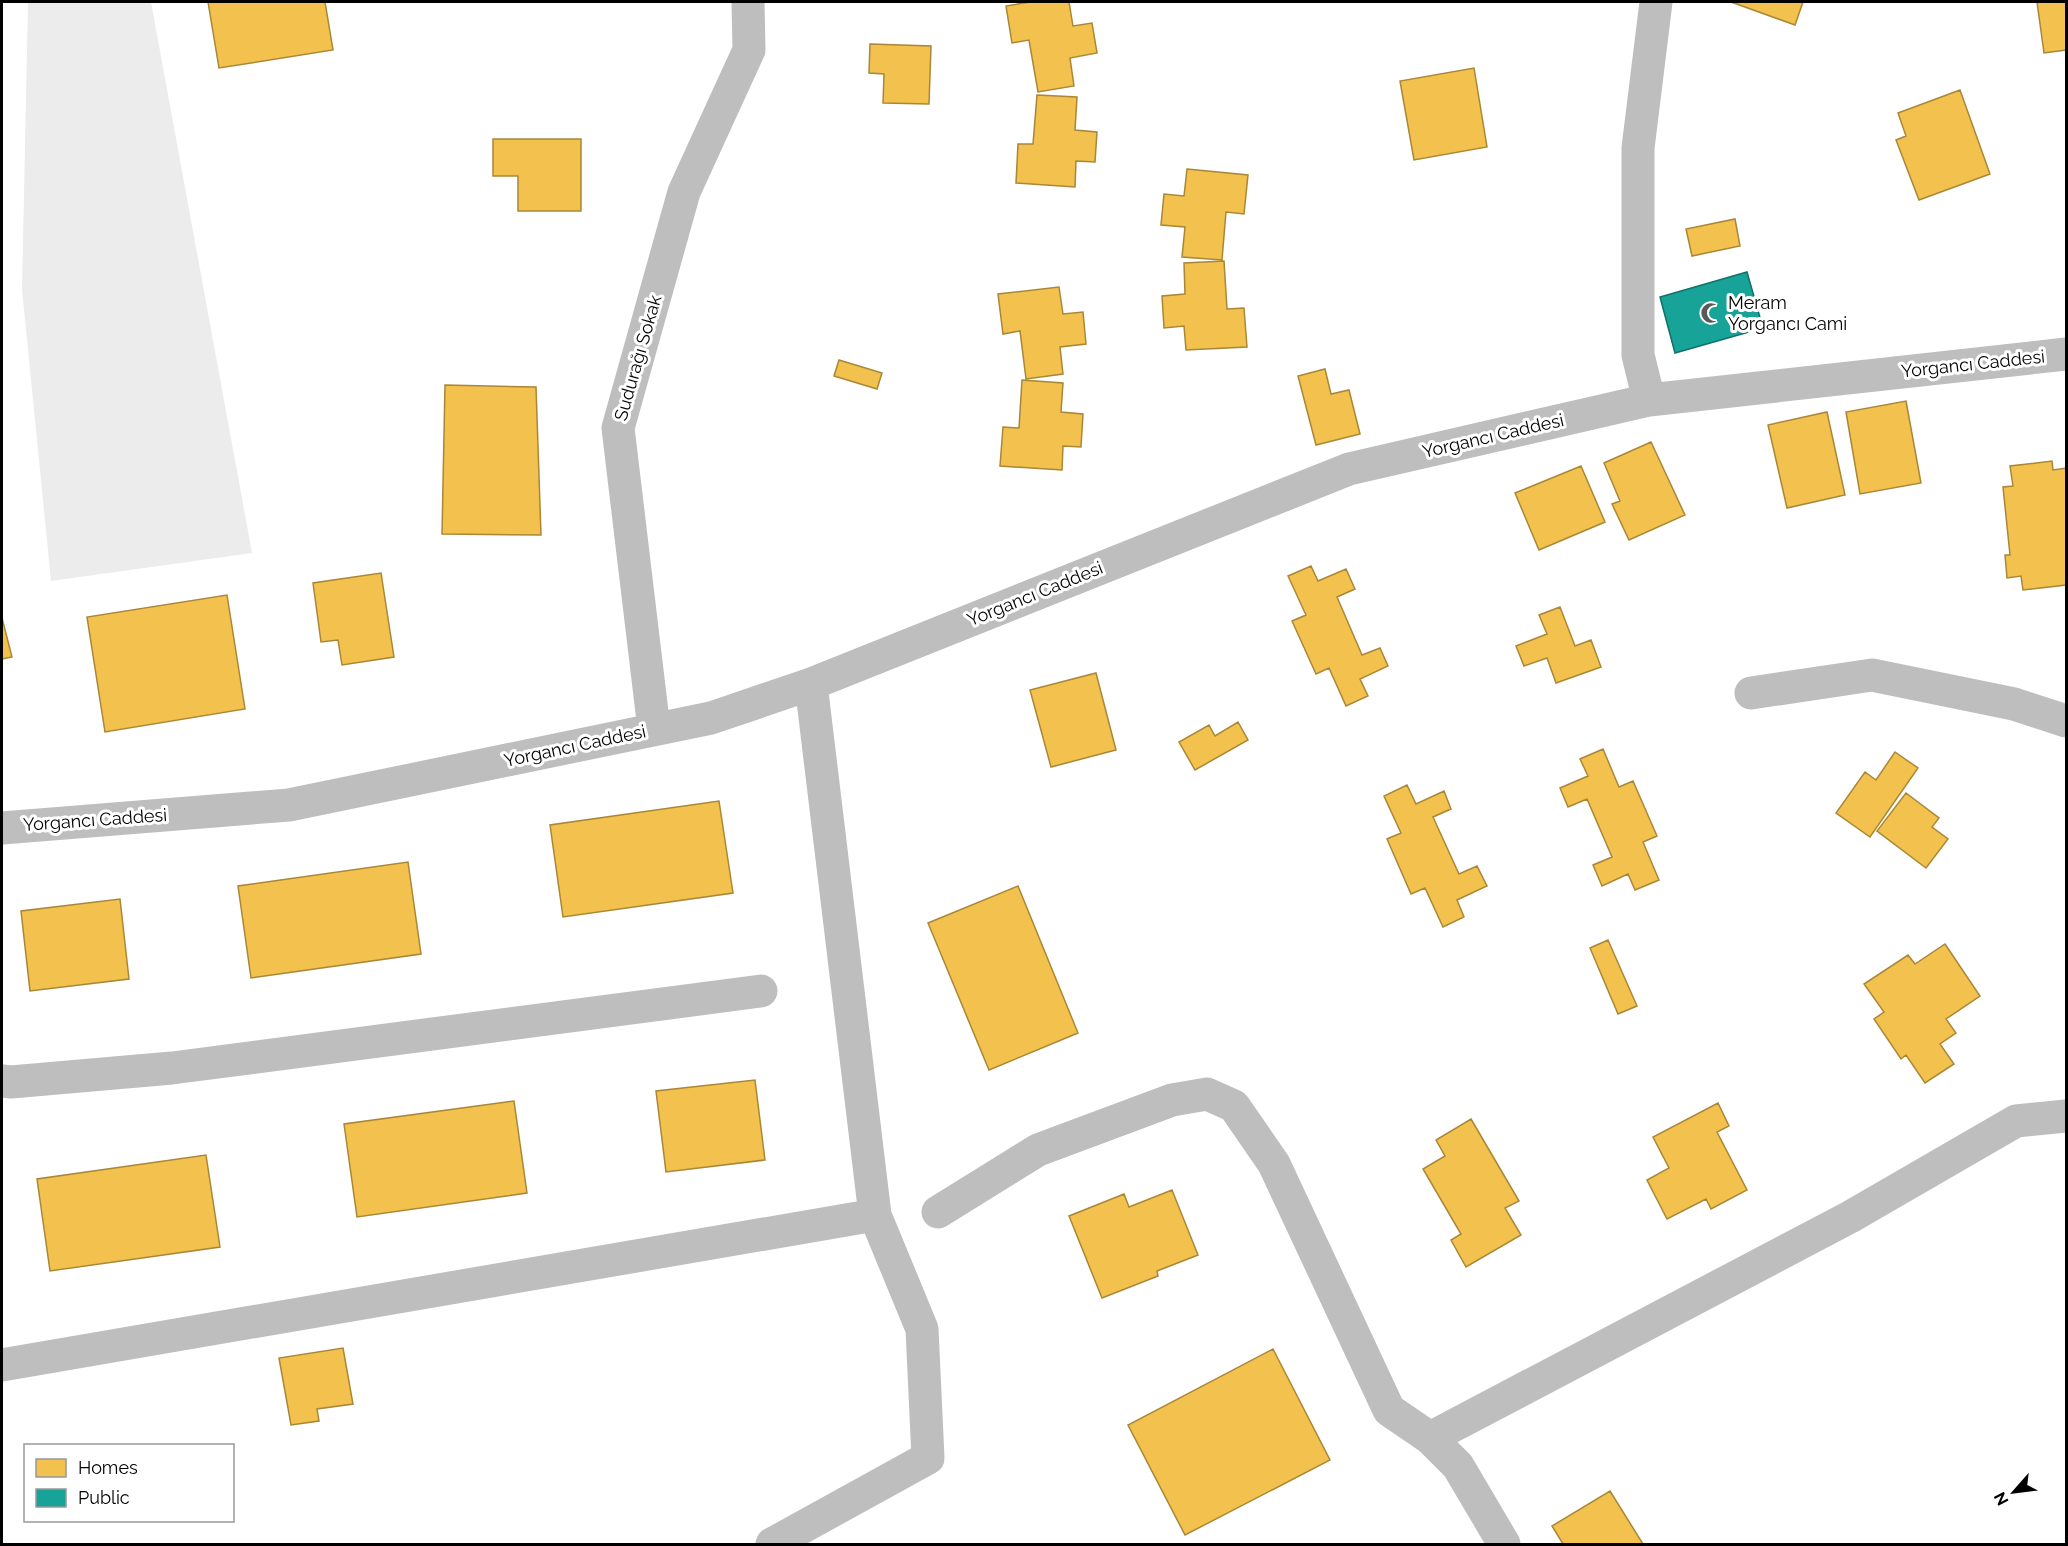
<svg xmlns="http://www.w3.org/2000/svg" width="2068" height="1546" viewBox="0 0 2068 1546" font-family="Raleway,sans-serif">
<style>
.green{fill:#ececec}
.homes{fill:#f2c14e;stroke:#a98737;stroke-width:1.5}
.public{fill:#17a398;stroke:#10726a;stroke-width:1.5}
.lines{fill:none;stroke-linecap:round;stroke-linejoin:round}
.minor{stroke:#bebebe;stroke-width:33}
.labels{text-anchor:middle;stroke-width:6;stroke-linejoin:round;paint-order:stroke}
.poi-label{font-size:18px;fill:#000;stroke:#fff;text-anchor:start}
.street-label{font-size:18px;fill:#000;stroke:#fff}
</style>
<rect width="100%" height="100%" fill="#fff"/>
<path class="green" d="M28,2H151L252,553L51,581L22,289Z"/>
<path class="homes" d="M208,2H325L333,50L219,68Z
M1030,2H1069L1073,26L1092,23L1097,53L1070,58L1074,86L1038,92L1029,40L1012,43L1006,6Z
M1731,2H1803L1795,25Z
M2037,2H2066V50L2044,53Z
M870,44L931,46L929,104L883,103L884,74L869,73Z
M1474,68L1487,147L1414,160L1400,81Z
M1960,90L1990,174L1919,200L1896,140L1906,136L1898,113Z
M1037,95L1077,97L1075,130L1097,132L1095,162L1076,161L1075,187L1016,183L1018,144H1033Z
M493,139H581V211H518V176H493Z
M1187,169L1248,175L1244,214L1226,212L1222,260L1182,257L1185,227L1161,225L1164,194L1184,196Z
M1735,219L1740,246L1692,256L1686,229Z
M1224,261L1227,309L1244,308L1247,347L1186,350L1184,326L1164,328L1162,296L1185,294L1184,263Z
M1059,287L1063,314L1083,312L1086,344L1060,347L1063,374L1026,379L1020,331L1003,334L998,294Z
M839,360L882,373L877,389L834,376Z
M1325,369L1331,394L1349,390L1360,434L1316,445L1298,376Z
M1022,380L1063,383L1061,412L1083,414L1081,447L1063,446L1062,470L1000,466L1003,427L1019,428Z
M445,385L536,387L541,535L442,534Z
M1906,401L1921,483L1860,494L1846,412Z
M1827,412L1845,495L1787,508L1768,425Z
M1651,442L1685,515L1629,540L1612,504L1620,501L1604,463Z
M2052,461L2053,470L2066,468V585L2023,590L2021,576L2007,578L2005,555H2010L2003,487L2013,486L2010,466Z
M1581,466L1605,522L1539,550L1515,493Z
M1311,566L1318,581L1346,569L1355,589L1337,597L1362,655L1380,648L1388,666L1360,679L1368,696L1346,706L1329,668L1316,674L1292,621L1306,615L1288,576Z
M381,573L394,657L342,665L338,640L321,642L313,583Z
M227,595L245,709L105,732L87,617Z
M1560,607L1575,646L1591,640L1601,667L1556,683L1547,658L1524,666L1516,646L1547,634L1539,615Z
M2,618L12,657L2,659Z
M1096,673L1116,750L1051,767L1030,690Z
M1238,722L1248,740L1195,770L1179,742L1209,725L1215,736Z
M1603,749L1619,787L1633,781L1657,836L1643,842L1659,880L1635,890L1628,874L1602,886L1593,865L1612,857L1587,799L1568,807L1560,788L1588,776L1580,759Z
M1895,752L1918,768L1870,837L1836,813L1865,772L1876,780Z
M1407,785L1416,804L1444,791L1451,809L1433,817L1459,874L1477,866L1487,886L1457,900L1464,917L1443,927L1425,888L1411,894L1387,839L1401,833L1384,796Z
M1906,793L1939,818L1932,827L1948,839L1926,868L1877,831Z
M719,801L733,893L563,917L550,825Z
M408,862L421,954L251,978L238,886Z
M1018,886L1078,1033L989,1070L928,923Z
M120,899L129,979L30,991L21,911Z
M1608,940L1637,1006L1618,1014L1590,948Z
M1945,944L1980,996L1946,1019L1956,1033L1940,1044L1954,1064L1925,1083L1906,1055L1901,1059L1874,1019L1884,1012L1864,984L1908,955L1915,964Z
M755,1080L765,1160L666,1172L656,1091Z
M514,1101L527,1193L357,1217L344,1124Z
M1718,1103L1729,1126L1717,1132L1747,1190L1711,1209L1706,1199L1667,1219L1647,1180L1669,1168L1653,1137Z
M1471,1119L1519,1201L1505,1208L1521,1235L1466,1267L1451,1240L1461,1234L1423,1169L1445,1156L1436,1140Z
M206,1155L220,1247L50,1271L37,1179Z
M1172,1190L1198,1255L1157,1271L1158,1276L1102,1298L1069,1216L1124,1194L1129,1207Z
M343,1348L353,1404L317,1409L319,1421L291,1425L279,1358Z
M1273,1349L1330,1460L1185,1535L1128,1425Z
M1610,1491L1643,1544H1563L1552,1526Z"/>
<path class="public" d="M1747,272L1763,328L1675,353L1660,297Z"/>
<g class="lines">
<path class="minor" d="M1649,400L1638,355V148L1656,2
M1751,693L1872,675L2014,704L2066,721
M654,729L618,428L684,192L749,50L748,2
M2,828L289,805L711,718L811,684L1349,469L1649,400L2066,354
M2,1081L11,1082L172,1068L761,991
M938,1212L1038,1150L1172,1100L1207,1094L1234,1106L1274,1164L1389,1410L1430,1438L1850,1217L2016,1121L2066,1116
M2,1365L875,1215
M1430,1438L1458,1466L1504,1544
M772,1544L928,1458L922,1329L875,1215L811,684"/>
</g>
<defs>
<g id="mosque-bare" transform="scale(1.62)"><path d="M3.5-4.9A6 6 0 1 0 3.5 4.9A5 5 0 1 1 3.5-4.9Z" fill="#595959" stroke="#fff" stroke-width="2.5" paint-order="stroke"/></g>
</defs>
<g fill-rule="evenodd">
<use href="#mosque-bare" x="1711" y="313"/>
</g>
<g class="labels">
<g class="poi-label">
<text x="1728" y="309">Meram<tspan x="1728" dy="21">Yorgancı Cami</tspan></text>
</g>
<g class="street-label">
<text transform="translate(638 358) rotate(-74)" y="6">Sudurağı Sokak</text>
<text transform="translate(1973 364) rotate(-6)" y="6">Yorgancı Caddesi</text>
<text transform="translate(1493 436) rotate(-13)" y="6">Yorgancı Caddesi</text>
<text transform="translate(1035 594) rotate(-22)" y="6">Yorgancı Caddesi</text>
<text transform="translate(575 746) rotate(-12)" y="6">Yorgancı Caddesi</text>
<text transform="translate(95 820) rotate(-4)" y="6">Yorgancı Caddesi</text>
</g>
</g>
<rect width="2068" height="1546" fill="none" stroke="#000000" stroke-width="6"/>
<rect x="24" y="1444" width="210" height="78" fill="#ffffff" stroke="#999999" stroke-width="1.5"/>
<rect x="36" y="1459" width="30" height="18" fill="#f2c14e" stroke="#999999" stroke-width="1.5"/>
<text x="78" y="1474" font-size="18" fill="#000000">Homes</text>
<rect x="36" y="1489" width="30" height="18" fill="#17a398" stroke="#999999" stroke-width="1.5"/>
<text x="78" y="1504" font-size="18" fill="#000000">Public</text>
<g transform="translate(2014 1492) rotate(242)" stroke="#ffffff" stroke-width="4.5" paint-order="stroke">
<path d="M0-4.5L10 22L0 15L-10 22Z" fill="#000000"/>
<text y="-9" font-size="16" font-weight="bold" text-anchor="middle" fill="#000000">N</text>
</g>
</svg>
